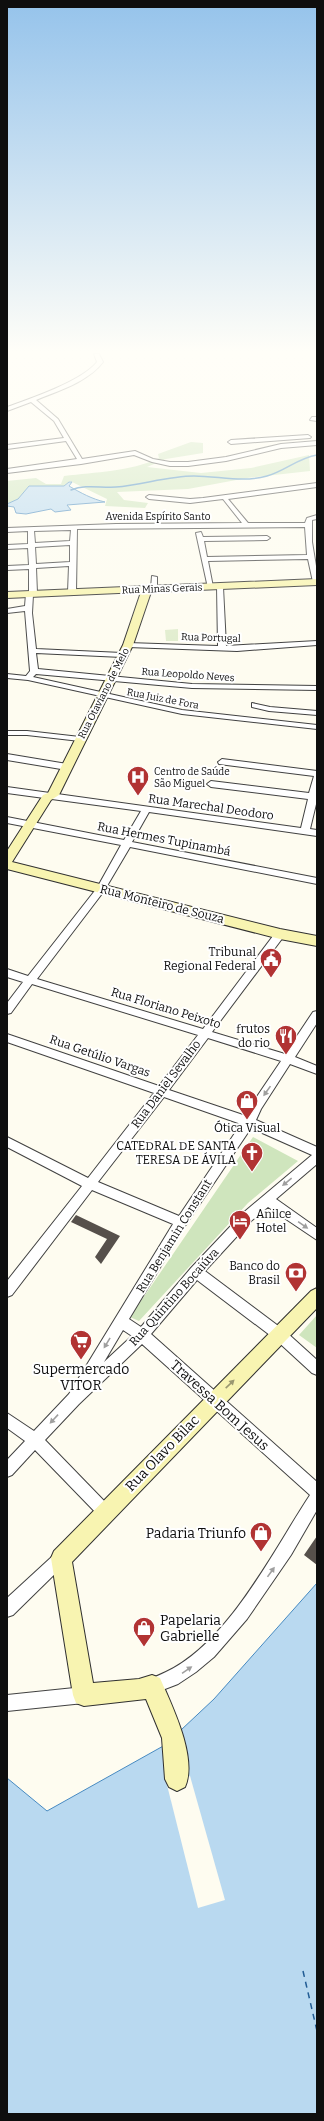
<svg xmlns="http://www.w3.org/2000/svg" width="324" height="2121" viewBox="0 0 324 2121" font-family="Bitter,serif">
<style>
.green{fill:#cfe5bd}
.pitch{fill:#e1edce}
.water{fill:#b9d9f0;stroke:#478ac1}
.pier{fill:#fefcf0}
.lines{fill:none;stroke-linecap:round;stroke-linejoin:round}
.stream{stroke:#478ac1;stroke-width:1.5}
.ferry{stroke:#225c94;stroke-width:1.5;stroke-dasharray:6 5;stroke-linecap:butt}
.building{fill:#56504b}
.street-casing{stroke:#414141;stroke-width:2}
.secondary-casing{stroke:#303030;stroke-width:2}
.street{fill:#fff;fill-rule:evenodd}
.secondary{fill:#f8f4b1;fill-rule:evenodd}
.oneway{fill:#9f9f9f}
.oneway2{fill:#9a9870}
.labels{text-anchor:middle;stroke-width:4;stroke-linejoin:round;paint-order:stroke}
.far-street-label{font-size:10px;fill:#0e0e0e;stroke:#fff}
.far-poi-label{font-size:10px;fill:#0e0e0e;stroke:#fff;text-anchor:start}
.street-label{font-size:12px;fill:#0e0e0e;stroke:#fff}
.poi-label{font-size:12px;fill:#0e0e0e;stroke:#fff;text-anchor:end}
.near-poi-label{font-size:14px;fill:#0e0e0e;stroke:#fff}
.near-street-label{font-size:14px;fill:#0e0e0e;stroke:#fff}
</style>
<rect width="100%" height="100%" fill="#fefcf0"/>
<path class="green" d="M191,442L203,443V453L166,459L147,467L201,473L251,468L309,455L310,471L247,478L188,489L117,492L124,500L148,503L145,508L105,506L107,499L70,481L64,486H29L18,499L7,504V481L36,478L46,484H61L64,476C96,472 129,472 159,458L158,454Z
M253,1137L298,1161L248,1203L139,1321L130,1317Z
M317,1315V1348L299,1335Z"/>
<path class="pitch" d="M178,629V641H166L165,630Z"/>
<path class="water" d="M69,482H72L69,486C81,493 92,499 105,502L67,505L71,510L55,512L51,509L26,514L16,513L14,507L7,506V504L18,499L29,486H64Z
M317,1583V2114H7V1778L47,1811L165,1745L214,1699Z"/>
<path class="pier" d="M190,1776L225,1900L198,1908L167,1785Z"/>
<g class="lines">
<path class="stream" d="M71,490C86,484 100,488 116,487C142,485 168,476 194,476C219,476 242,483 267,476C285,471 298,458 317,455"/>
<path class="ferry" d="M303,1971L317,2031"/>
</g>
<path class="building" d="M76,1215L120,1236L101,1264L95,1257L107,1239L71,1222Z
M317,1536V1565L304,1555Z"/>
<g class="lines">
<g class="street-casing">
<path id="street" d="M94,354H99L103,362C88,382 58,391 36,400L58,419L82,459L135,451L153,459L170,462H188L226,457L281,444L317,441V445L281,448L226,461L188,466H170L152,462L134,455L81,464L7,473V469L77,459L66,441L7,449V445L64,438L54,421L31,402L7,411V407C30,399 82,381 97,362Z
M312,417H317V421L310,420Z
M308,435L311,437L310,438L231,444L228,442L231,440Z
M317,483V487L228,499L248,523H305L307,518L317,515V519L312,520V542L317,572V584L313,582L308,559L208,561L213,587L208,588L196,533L201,532L203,537L267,536L270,538L267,540L204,541L207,557L307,555L305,527L77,529L76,592L72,594L68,592L69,566L36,568L37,593L33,595L32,613L36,649L122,653L126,655L122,657L36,653L38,669L192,684L317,686V690L192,688L36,674L33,677L182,710L317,725V729L182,714L28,680L7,678V674L26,676L30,671L25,611L7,613V609L25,606L26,594L29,592V569L7,570V566L29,565L28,548L7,549V545L28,544V531L7,532V528L116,524L242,523L223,499L190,503L149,499L146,497L149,495L190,499L203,498ZM71,530L70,541L35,543L34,531ZM70,545V562L36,564L35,547Z
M152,576L157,577V589L151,588Z
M220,585L223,587L226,646L317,641V645L237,651L128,647L124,645L128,643L218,646L217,587Z
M252,703L270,707L317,711V715L269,711L252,707Z
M7,731H27L80,737L84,739L80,741L27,735H7Z
M7,754L67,764L71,767L67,770L7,760Z
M222,759L317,771V800L310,829L317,830V836L149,812L132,842L317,878V884L130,847L104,891L37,979L203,1029L276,932L280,931L285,934L284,936L212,1032L285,1054L313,1012L317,1011V1023L295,1057L317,1066V1074L290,1064L261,1109L256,1120L317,1147V1164L276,1199L317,1228V1240L268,1207L251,1221L205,1271L285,1331L317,1360V1375L312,1373L275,1339L197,1280L151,1334L317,1482V1510L291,1555L247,1619L214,1657L196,1672L178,1684L152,1694L146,1692L144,1686L146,1680C153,1678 160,1675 166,1672C229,1642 273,1551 310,1495L142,1344L79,1404L45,1440L110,1507L112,1512L110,1517L105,1519L100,1517L35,1450L12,1475L7,1477V1460L25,1441L7,1428V1413L34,1431L69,1394L173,1224L92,1190L12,1295L7,1297V1281L82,1186L7,1147V1137L88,1178L154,1093L7,1042V1034L159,1086L198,1035L32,984L11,1013L7,1014V1003L23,982L7,977V969L28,976L97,888L121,845L7,823V817L124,840L141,811L7,793V787L301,828L308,799L211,787L207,784L211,781L309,793L314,776L219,764L218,762ZM208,1038L281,1061L252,1104L246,1116L169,1090ZM164,1097L241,1124L179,1216L98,1182ZM251,1128L312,1155L243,1213L191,1268L141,1327L129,1319L185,1226ZM123,1330L132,1336L104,1362Z
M61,1550L66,1553L69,1558L66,1563L13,1615L7,1617V1598L56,1553Z
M84,1687L90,1689L92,1695L90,1701L84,1703L7,1711V1695Z"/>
</g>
<g class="secondary-casing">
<path id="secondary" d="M317,579V585L151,592L133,645L59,795L51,800L12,862L280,929L317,936V946L280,939L7,869V851L43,795L48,793L123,645L141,592L7,598V592Z
M317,1288V1308L72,1562L93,1683L139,1679L152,1675L160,1678C172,1706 198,1758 185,1787L177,1791L169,1787L165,1779L162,1738L146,1699L84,1706L76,1703L73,1695L51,1558L54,1551L311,1291Z"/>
</g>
<use href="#street" class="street"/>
<use href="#secondary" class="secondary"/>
</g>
<defs><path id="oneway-solid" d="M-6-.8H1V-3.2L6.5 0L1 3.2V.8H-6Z"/></defs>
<g class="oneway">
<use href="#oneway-solid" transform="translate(267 1091) rotate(125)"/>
<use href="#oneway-solid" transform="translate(287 1182) rotate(141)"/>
<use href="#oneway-solid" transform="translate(303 1225) rotate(35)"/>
<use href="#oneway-solid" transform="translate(107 1343) rotate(121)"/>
<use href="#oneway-solid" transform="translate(54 1419) rotate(133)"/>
<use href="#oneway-solid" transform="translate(271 1572) rotate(-54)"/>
<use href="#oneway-solid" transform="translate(187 1670) rotate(-34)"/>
</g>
<use class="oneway2" href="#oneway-solid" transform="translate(230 1384) rotate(-44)"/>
<linearGradient id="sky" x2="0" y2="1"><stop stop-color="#95c3eb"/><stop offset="0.54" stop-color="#fffef8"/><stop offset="1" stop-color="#fffef8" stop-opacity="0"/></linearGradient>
<rect width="324" height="651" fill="url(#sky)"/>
<defs>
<g id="hospital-pin" transform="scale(1.15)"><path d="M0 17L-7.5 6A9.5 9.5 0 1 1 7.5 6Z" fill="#b13333" stroke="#fff"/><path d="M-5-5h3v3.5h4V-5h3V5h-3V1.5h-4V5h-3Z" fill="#fff"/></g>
<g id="civic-pin" transform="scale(1.15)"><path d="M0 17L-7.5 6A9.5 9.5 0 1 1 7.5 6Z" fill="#b13333" stroke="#fff"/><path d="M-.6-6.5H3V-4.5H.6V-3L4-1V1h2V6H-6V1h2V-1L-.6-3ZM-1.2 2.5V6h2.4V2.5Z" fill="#fff"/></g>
<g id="restaurant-pin" transform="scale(1.15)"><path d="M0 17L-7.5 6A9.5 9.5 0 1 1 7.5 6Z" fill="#b13333" stroke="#fff"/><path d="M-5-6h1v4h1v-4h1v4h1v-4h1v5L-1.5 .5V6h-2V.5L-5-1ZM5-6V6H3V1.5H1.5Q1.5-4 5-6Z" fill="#fff"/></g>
<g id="shop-pin" transform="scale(1.15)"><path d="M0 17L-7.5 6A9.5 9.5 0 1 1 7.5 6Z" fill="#b13333" stroke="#fff"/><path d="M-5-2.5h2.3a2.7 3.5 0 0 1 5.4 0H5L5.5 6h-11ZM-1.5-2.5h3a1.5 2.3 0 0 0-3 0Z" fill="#fff"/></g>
<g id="church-pin" transform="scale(1.15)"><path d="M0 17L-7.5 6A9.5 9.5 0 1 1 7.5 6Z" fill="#b13333" stroke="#fff"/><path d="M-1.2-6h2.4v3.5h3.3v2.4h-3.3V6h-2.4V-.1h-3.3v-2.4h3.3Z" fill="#fff"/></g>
<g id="hotel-pin" transform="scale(1.15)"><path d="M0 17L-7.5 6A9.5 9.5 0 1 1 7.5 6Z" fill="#b13333" stroke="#fff"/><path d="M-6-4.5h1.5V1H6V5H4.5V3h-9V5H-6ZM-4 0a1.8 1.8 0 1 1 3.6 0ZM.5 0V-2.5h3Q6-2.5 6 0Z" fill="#fff"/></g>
<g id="bank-pin" transform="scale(1.15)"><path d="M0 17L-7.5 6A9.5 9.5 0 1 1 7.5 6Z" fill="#b13333" stroke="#fff"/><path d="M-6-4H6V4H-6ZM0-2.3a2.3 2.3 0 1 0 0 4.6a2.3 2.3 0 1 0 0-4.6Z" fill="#fff"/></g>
<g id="supermarket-pin" transform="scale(1.15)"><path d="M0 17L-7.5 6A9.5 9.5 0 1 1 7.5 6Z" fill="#b13333" stroke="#fff"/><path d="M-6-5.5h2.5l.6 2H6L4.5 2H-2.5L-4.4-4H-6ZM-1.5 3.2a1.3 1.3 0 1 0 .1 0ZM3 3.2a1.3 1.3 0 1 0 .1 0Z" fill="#fff"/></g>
</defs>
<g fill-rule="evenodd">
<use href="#hospital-pin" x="138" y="777"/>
<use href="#civic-pin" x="271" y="959"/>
<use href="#restaurant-pin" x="286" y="1036"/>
<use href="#shop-pin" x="247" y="1101"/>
<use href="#church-pin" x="252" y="1153"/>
<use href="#hotel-pin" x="240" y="1221"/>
<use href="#bank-pin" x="296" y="1273"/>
<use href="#supermarket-pin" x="81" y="1341"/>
<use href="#shop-pin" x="261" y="1533"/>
<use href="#shop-pin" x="144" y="1628"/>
</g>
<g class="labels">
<g class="far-street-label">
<text x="158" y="520">Avenida Espírito Santo</text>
<text transform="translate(162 588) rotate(-2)" y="4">Rua Minas Gerais</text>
<text transform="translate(211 637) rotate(2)" y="4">Rua Portugal</text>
<text transform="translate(188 674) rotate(4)" y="4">Rua Leopoldo Neves</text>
<text transform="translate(103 693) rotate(-63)" y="4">Rua Otaviano de Melo</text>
<text transform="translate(163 698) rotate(11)" y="4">Rua Juiz de Fora</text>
</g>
<g class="far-poi-label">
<text x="154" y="775">Centro de Saúde<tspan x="154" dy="12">São Miguel</tspan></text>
</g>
<g class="street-label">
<text transform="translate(211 807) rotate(8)" y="4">Rua Marechal Deodoro</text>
<text transform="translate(164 839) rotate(11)" y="4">Rua Hermes Tupinambá</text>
<text transform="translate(162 904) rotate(14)" y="4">Rua Monteiro de Souza</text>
<text transform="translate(166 1008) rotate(17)" y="4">Rua Floriano Peixoto</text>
<text transform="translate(100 1056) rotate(19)" y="4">Rua Getúlio Vargas</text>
<text transform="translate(166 1084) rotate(-53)" y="4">Rua Daniel Sevalho</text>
<text transform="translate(174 1236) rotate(-58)" y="4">Rua Benjamin Constant</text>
<text transform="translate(174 1297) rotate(-48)" y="4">Rua Quintino Bocaiúva</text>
</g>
<g class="poi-label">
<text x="256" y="956">Tribunal<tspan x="256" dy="14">Regional Federal</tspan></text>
<text x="270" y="1033">frutos<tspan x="270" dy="14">do rio</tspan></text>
<text x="247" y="1132" text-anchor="middle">Ótica Visual</text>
<text x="236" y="1150">CATEDRAL DE SANTA<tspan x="236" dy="14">TERESA DE ÁVILA</tspan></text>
<text x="256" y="1218" text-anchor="start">Anilce<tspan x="256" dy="14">Hotel</tspan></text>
<text x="280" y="1270">Banco do<tspan x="280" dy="14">Brasil</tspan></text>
</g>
<g class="near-poi-label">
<text x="81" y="1374">Supermercado<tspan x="81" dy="16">VITOR</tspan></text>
<text x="246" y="1538" text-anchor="end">Padaria Triunfo</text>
<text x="160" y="1625" text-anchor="start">Papelaria<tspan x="160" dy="16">Gabrielle</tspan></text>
</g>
<g class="near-street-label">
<text transform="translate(220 1405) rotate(42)" y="5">Travessa Bom Jesus</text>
<text transform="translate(162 1453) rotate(-46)" y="5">Rua Olavo Bilac</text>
</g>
</g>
<rect width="324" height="2121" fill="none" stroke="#0e0e0e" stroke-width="16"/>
</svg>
